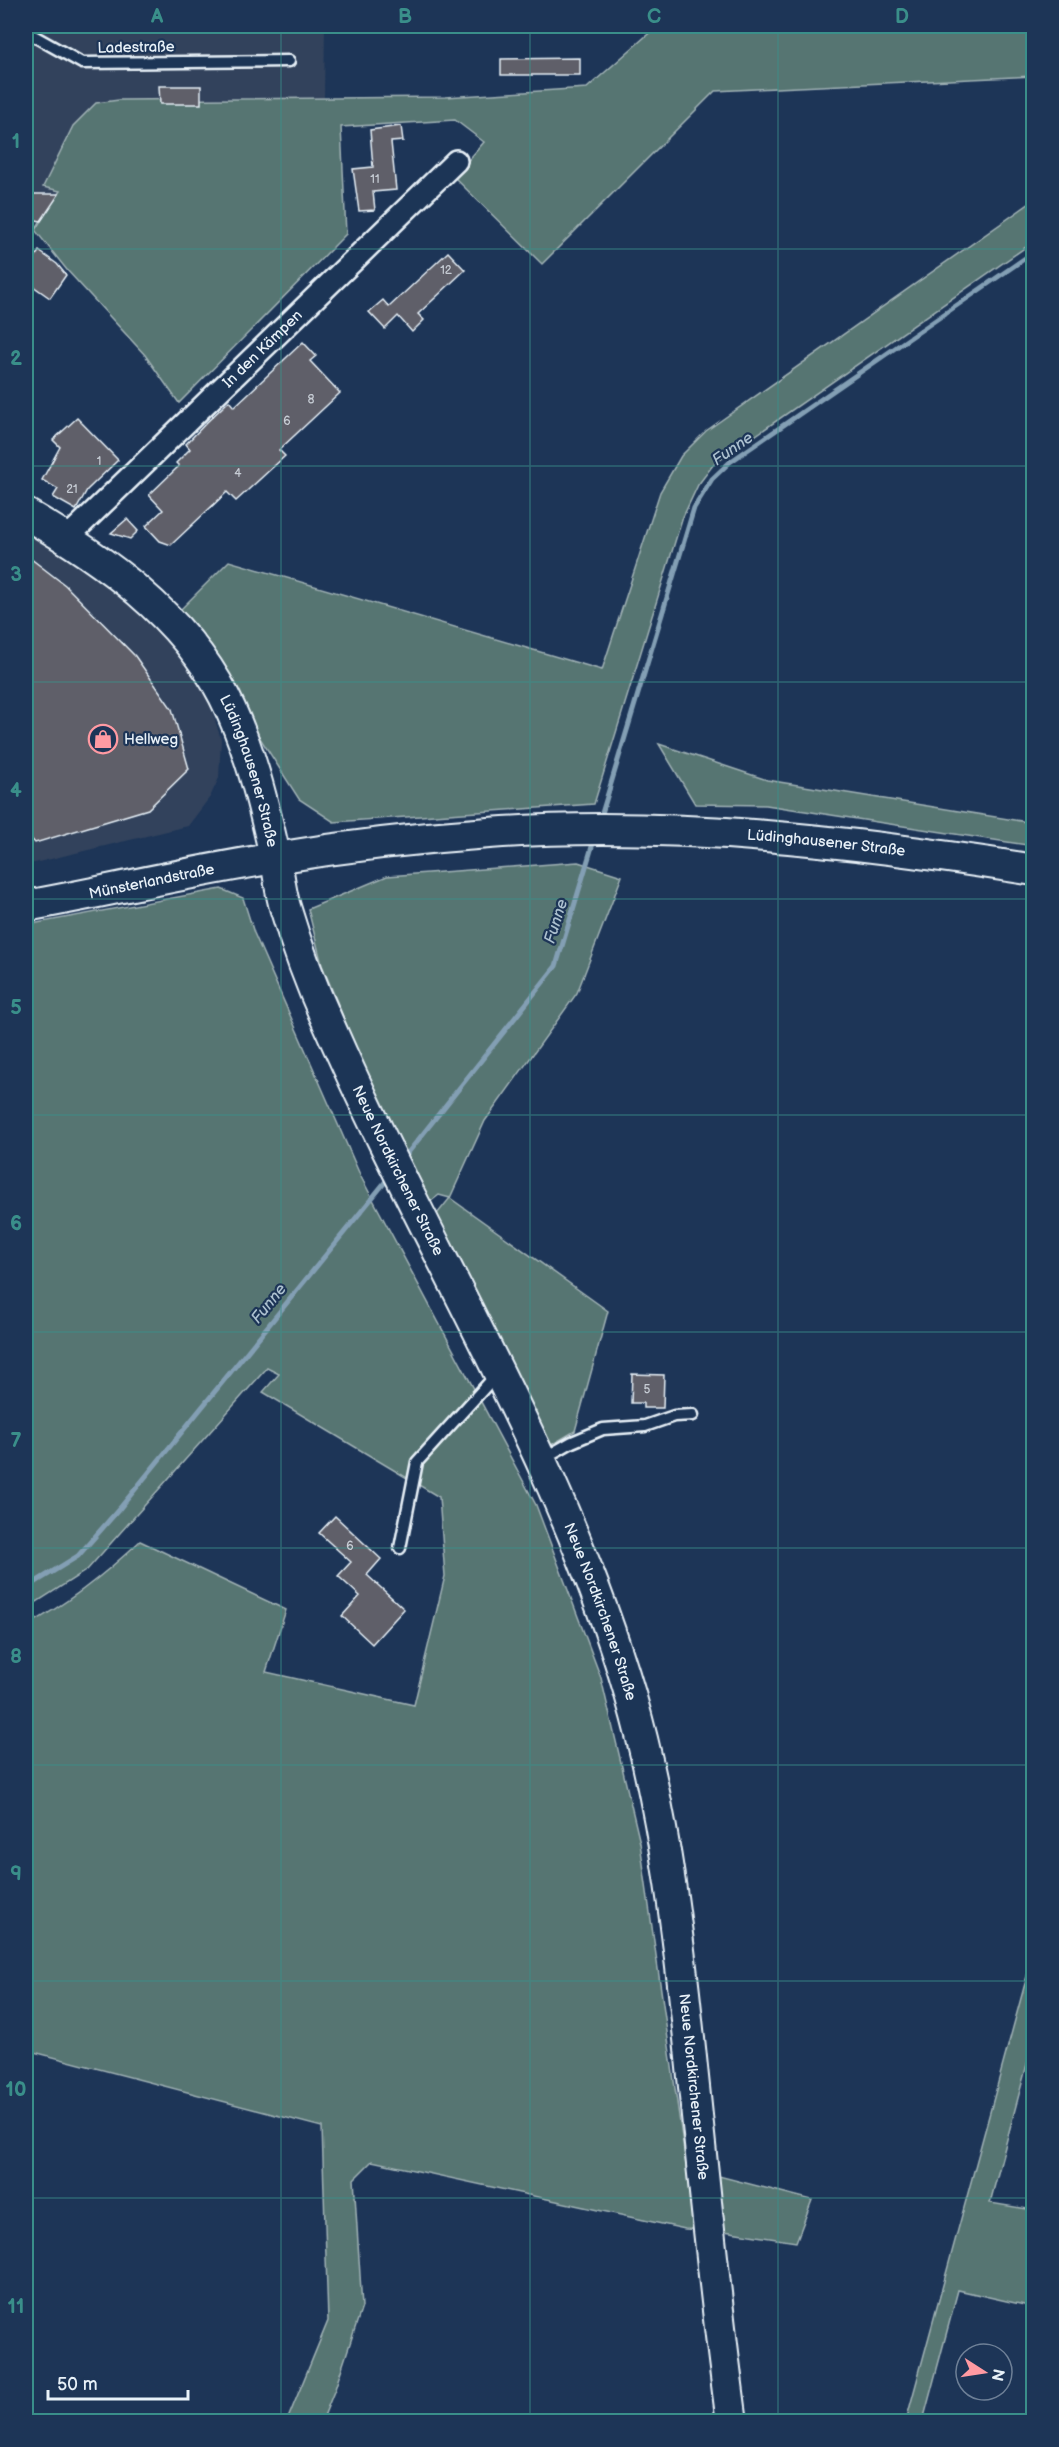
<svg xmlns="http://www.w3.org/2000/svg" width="1059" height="2447" viewBox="0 0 1059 2447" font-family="'Balsamiq Sans',sans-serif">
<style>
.built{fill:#31425c}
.green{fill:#577472;stroke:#a0b2b5;stroke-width:1.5}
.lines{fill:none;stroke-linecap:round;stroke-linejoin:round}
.stream{stroke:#839fb4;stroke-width:5}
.building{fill:#5f5f69;stroke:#e8f1f8;stroke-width:1.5}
.lane-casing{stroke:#e8f1f8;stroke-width:15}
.street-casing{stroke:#e8f1f8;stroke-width:26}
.secondary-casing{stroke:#e8f1f8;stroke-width:34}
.lane{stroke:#1d3557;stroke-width:10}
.street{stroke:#1d3557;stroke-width:21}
.secondary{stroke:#1d3557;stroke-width:30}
.grid{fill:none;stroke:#3a8f8a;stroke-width:1.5;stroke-opacity:0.55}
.labels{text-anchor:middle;stroke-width:4.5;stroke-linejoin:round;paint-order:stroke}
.number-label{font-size:12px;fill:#c6ccd4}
.street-label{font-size:15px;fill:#e8f1f8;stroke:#1d3557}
.poi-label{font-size:15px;fill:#e8f1f8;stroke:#1d3557;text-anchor:start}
.water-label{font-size:16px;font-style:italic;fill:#adc1d0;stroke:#1d3557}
.neatline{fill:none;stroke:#3a8f8a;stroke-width:2}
.grid-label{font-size:20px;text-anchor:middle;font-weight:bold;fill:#3a8f8a}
</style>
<rect width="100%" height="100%" fill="#1d3557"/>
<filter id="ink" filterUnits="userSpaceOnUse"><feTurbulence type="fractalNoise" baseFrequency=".0167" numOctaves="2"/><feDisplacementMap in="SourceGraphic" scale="12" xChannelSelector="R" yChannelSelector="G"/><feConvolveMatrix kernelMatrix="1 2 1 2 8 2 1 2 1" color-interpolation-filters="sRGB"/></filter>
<g filter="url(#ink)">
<path class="built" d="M26,26H1033V32L325,28L324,98L119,100L96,103L73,126L43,187L61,191L26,245Z
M26,514L71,541L174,643L208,698L221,739L219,778L210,797L188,826L26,865Z"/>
<path class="green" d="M655,28L1033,32V76L715,91L542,264L454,177L484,142L455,120L341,127L346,234L179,403L145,355L67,270L35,230L60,191L43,187L73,126L96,103L119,100L445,97L587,88Z
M1033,201V242L713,465L698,485L682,519L594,804L334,822L299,799L179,611L229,561L602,670L660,492L681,456L706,431Z
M659,744L767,780L1033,823V846L766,805L695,804Z
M578,862L622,876L577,993L485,1121L450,1198L608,1311L575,1431L546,1448L433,1219L450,1198L439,1195L426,1205L362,1063L322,965L308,909L387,876Z
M221,889L243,898L254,933L361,1177L536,1505L601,1678L640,1843L691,2200L719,2176L812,2200L796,2242L724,2231L685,2229L372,2161L354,2179L362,2307L335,2389L322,2421H287L328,2321L322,2127L26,2050V1626C69,1603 104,1575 140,1541L286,1610L266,1672L414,1705L445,1576L439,1497L263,1392L279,1374L267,1368L87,1570L26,1609V925Z
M1033,1954V2042L990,2203L1033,2210V2307L958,2290L923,2421H906Z"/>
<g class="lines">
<path class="stream" d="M600,820L694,508L712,479L730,462L1034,252
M403,1159L556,966L594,840
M26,1588L78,1556L120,1508L390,1176"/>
</g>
<path class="building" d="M580,58V75H501V59Z
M159,86H201V104H160Z
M401,126L403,141L391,142L396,190L373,192L375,210L359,211L353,169L373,167L370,130Z
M26,194H59L41,221L26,218Z
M39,251L57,264L66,275L50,298L26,281V271Z
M448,252L465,270L418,314L424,320L412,332L398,316L385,329L369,312L383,300L389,307Z
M303,342L316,356L310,361L340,393L279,450L285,456L236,501L227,492L171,545L160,541L146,526L163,510L149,495L179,466L176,463L190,449L186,444L207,422L229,401L234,407Z
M77,418L118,460L87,490L76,510L53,497L58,489L42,480L60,447L53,440Z
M127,519L138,531L130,539L111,533Z
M26,555L65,585L135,656L172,709L189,769L148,809L35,843L26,833Z
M632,1374L664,1375L663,1408H643V1403H631Z
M335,1516L381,1559L367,1575L404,1609L372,1644L342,1616L360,1596L338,1576L351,1562L319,1533Z"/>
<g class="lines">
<g class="lane-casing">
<path id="lane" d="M26,35H32L82,63L289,61
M542,1459L572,1442L603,1429L645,1426L674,1416L693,1415
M400,1548L417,1462L496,1375"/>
</g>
<g class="street-casing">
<g id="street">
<path id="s1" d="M67,538L456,161"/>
</g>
</g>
<g class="secondary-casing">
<g id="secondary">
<path id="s2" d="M26,514C103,559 182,614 224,696C249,745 263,802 275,856C279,873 280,891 285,907C296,944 313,990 329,1025C428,1251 560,1456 630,1694C666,1818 680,1949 693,2077C705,2192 716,2307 732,2422"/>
<path id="s3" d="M26,906C109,891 192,871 276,858C347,846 418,838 489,833C672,820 854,841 1034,870"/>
</g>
</g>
<use href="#lane" class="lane"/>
<use href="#street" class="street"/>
<use href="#secondary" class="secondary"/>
</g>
</g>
<path class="grid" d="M281,26V2422M530,26V2422M778,26V2422M26,249H1034M26,466H1034M26,682H1034M26,899H1034M26,1115H1034M26,1332H1034M26,1548H1034M26,1765H1034M26,1981H1034M26,2198H1034"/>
<defs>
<g id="shop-ring" transform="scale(1.5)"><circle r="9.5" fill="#1d3557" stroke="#ff9aa2" stroke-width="1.5"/><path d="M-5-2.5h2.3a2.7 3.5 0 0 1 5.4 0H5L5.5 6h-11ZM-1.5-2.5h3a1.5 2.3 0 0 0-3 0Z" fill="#ff9aa2"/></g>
</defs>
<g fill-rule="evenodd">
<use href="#shop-ring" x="103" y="739"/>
</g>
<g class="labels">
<g class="number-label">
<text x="375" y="183">11</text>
<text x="446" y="274">12</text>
<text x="311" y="403">8</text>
<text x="287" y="425">6</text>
<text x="99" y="465">1</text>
<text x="238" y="477">4</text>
<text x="72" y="493">21</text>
<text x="647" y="1393">5</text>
<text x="350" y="1550">6</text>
</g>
<g class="street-label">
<text transform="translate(136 47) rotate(-1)" y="5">Ladestraße</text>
<text dy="5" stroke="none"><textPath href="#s1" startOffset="272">In den Kämpen</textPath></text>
<text dy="5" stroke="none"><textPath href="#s2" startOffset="352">Lüdinghausener Straße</textPath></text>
<text dy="5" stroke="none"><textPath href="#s3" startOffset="807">Lüdinghausener Straße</textPath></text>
<text dy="5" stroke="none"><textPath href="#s3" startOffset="128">Münsterlandstraße</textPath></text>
<text dy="5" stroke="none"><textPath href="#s2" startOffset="780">Neue Nordkirchener Straße</textPath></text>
<text dy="5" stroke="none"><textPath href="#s2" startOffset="1266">Neue Nordkirchener Straße</textPath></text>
<text dy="5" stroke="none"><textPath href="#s2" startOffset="1752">Neue Nordkirchener Straße</textPath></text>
</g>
<g class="poi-label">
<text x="124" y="744">Hellweg</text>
</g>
<g class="water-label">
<text transform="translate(732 448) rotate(-35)" y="6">Funne</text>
<text transform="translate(555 921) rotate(-73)" y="6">Funne</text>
<text transform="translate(268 1303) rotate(-51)" y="6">Funne</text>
</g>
</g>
<rect width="1059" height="2447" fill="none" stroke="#1d3557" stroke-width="66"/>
<g transform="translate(984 2372) rotate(102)"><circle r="28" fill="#1d3557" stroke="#6e8097" stroke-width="1.5"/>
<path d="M0-4.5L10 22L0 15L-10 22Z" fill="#ff9aa2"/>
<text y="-9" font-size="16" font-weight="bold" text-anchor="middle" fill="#e8f1f8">N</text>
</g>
<path d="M48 2390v9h140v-9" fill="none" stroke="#e8f1f8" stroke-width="3"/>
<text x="57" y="2390" font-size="18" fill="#e8f1f8" stroke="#1d3557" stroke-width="4.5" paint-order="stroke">50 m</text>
<rect x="33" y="33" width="993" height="2381" class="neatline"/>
<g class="grid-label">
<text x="157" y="23">A</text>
<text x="405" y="23">B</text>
<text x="654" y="23">C</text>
<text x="902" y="23">D</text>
<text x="16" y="148">1</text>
<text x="16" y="365">2</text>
<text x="16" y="581">3</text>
<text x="16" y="797">4</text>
<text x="16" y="1014">5</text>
<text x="16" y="1230">6</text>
<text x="16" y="1447">7</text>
<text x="16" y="1663">8</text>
<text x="16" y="1880">9</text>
<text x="16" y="2096">10</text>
<text x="16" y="2313">11</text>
</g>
</svg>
